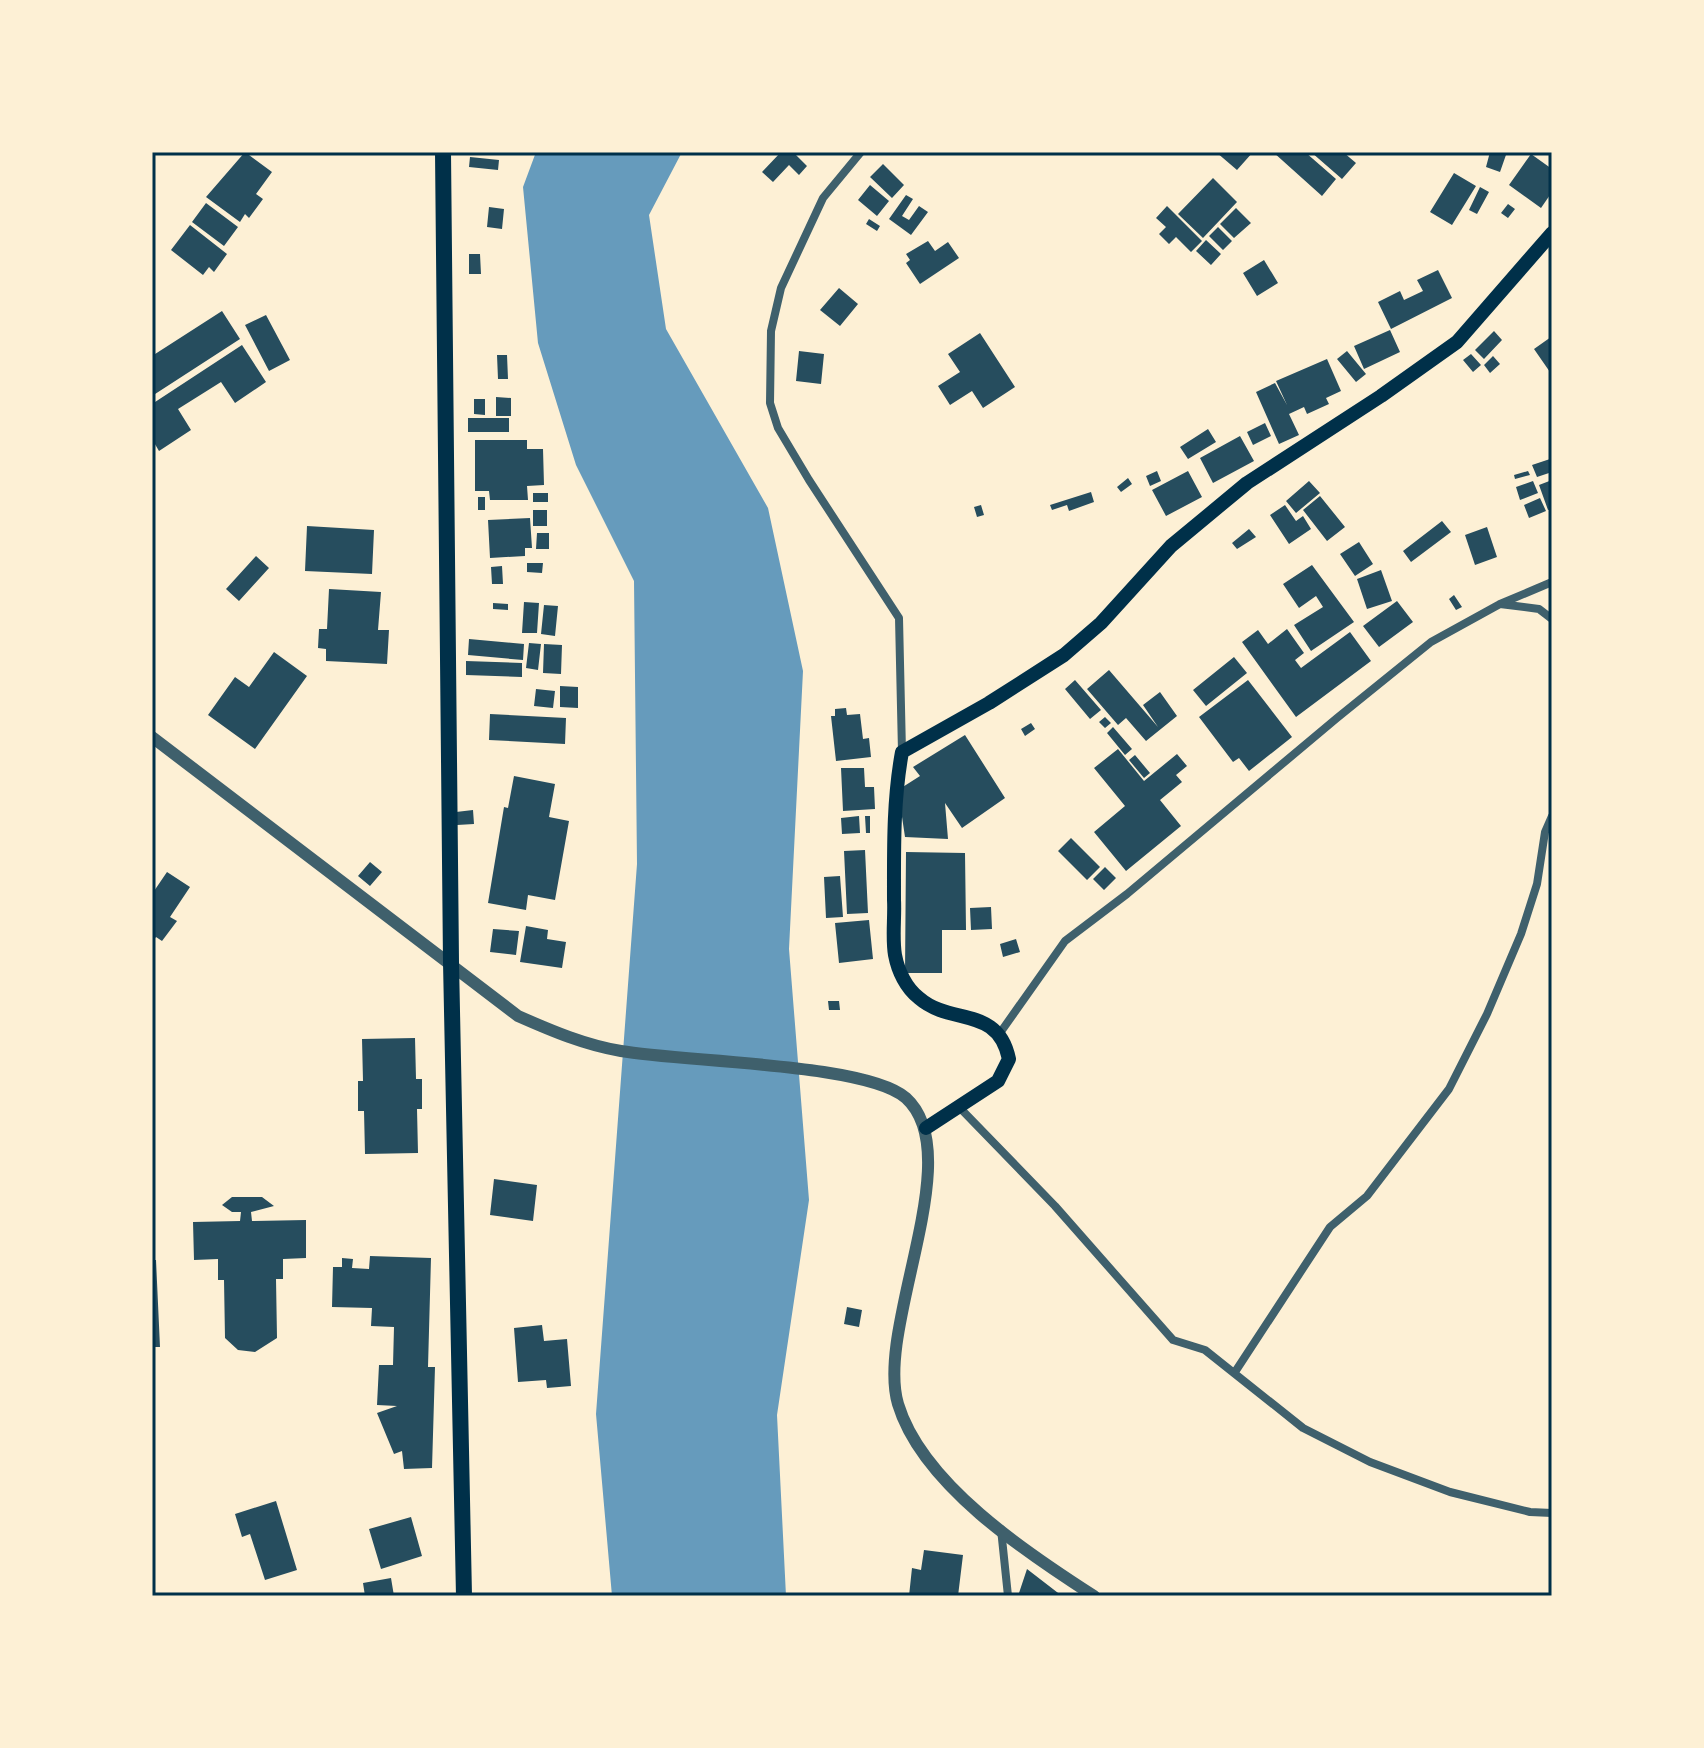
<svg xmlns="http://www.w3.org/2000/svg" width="1704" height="1748" viewBox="0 0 1704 1748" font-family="Cabin,sans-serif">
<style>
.water{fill:#669bbc}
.building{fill:#264d5e}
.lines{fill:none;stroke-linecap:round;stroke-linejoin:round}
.minor{stroke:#3f606c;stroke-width:8}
.tertiary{stroke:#3f606c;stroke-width:12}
.secondary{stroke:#003049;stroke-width:14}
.primary{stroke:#003049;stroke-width:16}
.neatline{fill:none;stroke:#003049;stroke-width:3}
</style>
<rect width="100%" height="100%" fill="#fdf0d5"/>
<path class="water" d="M536,152H682L649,215L666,329L768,508L803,671L789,949L809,1200L777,1415L786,1596H612L596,1414L637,864L634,581L576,465L538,343L523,187Z"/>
<path class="building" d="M245,152L272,172L256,194L263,199L249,218L245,214L240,222L206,197Z
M781,152H793L807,166L799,175L789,165L773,182L762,172Z
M1216,152H1253L1237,170Z
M1273,152H1305L1336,179L1322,196Z
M1311,152H1343L1356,163L1342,179Z
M1490,152H1507L1500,172L1486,167Z
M1531,154L1552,169V192L1541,208L1509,185Z
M470,157L499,160L498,170L469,167Z
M883,164L904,185L892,198L870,177Z
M1454,173L1476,186L1452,225L1430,212Z
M1213,178L1237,202L1203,238L1178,214Z
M870,185L889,201L877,216L858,200Z
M1480,187L1489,192L1477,214L1469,210Z
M906,195L913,199L902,216L909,220L919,206L928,212L911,235L889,219Z
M206,203L238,227L224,246L192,222Z
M1508,204L1515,209L1508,218L1501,213Z
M1167,206L1202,241L1191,252L1176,237L1169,244L1159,234L1166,227L1156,218Z
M489,207L504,209L502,229L487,227Z
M1236,208L1251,223L1234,238L1220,224Z
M869,219L880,226L877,231L866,224Z
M190,225L227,254L214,272L209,267L203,275L171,250Z
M1218,227L1232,241L1223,250L1209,236Z
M1206,240L1221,254L1211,265L1196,251Z
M928,241L935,251L948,242L959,258L920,284L906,263L910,260L906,254Z
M469,254H480L481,274H469Z
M1264,260L1278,283L1257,296L1243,273Z
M1438,270L1452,298L1391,329L1378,302L1400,291L1404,300L1423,291L1417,280Z
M839,288L858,304L840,326L820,310Z
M222,311L240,339L152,396V356Z
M266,315L290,360L269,371L245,325Z
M1390,330L1400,352L1364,369L1354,346Z
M1494,331L1502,340L1484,359L1475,350Z
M980,333L1015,387L983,408L972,391L950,405L938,386L960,372L948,354Z
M1551,337L1552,339V375L1534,349Z
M242,345L266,382L235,403L221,382L178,409L191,430L159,451L152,439V404Z
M799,351L824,354L821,384L796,381Z
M1347,351L1366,374L1356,382L1337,359Z
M1471,354L1481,365L1473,372L1463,360Z
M497,355H507L508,379H498Z
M1493,356L1500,364L1490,373L1484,365Z
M1327,359L1341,391L1326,398L1329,404L1307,414L1304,407L1289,414L1299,435L1279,444L1256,392L1275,383L1287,405L1276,381Z
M496,397L511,398V416H496Z
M474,399H485V415L474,414Z
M468,418H509V432H468Z
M1265,423L1271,436L1253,445L1247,432Z
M1208,429L1216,442L1188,459L1180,447Z
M1240,436L1254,461L1213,483L1200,458Z
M475,440H527V449H543L544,485L527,486L528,500H490L489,491H475Z
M1550,459L1552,472L1537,477L1532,465Z
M1157,471L1161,481L1150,486L1146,476Z
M1188,471L1202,497L1166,516L1152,490Z
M1528,471L1530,475L1515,479L1514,475Z
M1128,478L1132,484L1121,492L1117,487Z
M1552,480V509L1548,510L1539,485Z
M1309,481L1320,493L1296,513L1286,501Z
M1533,481L1538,493L1520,500L1516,487Z
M1091,492L1094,502L1069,511L1067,505L1052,510L1050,505Z
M533,493H548V502H533Z
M1320,496L1345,527L1327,541L1303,510Z
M478,497H485V510H478Z
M1540,498L1546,511L1529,518L1524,505Z
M981,505L984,515L977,517L974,507Z
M1285,505L1296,521L1303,516L1311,529L1289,544L1270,515Z
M533,510H547V526H533Z
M530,518L532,548H525V556L490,558L488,520Z
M1442,521L1451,532L1411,562L1403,551Z
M307,526L374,530L372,574L305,571Z
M1487,527L1497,557L1475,565L1465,535Z
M1249,529L1256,537L1237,549L1232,543Z
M537,533H549V549H536Z
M1359,542L1373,564L1355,576L1340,554Z
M256,556L269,568L239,601L226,589Z
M527,563H543L542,573L527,572Z
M1312,565L1354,622L1311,651L1294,625L1323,607L1316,596L1299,608L1283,584Z
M502,566L503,584H492L491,567Z
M1381,570L1392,601L1367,609L1357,579Z
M329,589L381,592L378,630H389L387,664L326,661V649L318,648L319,629H327Z
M1454,595L1462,607L1456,610L1449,599Z
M1397,601L1413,622L1379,647L1363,626Z
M524,602L539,603L537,633H522Z
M493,603L508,604V610L493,609Z
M544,605L558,606L555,636L541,634Z
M1287,629L1304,653L1295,660L1301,668L1350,632L1371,661L1296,717L1242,642L1258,630L1268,644Z
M469,639L524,644L523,660L468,655Z
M529,643L541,644L538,670L526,668Z
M544,644L562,645L561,674L543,673Z
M274,652L307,676L255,749L208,715L235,677L249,687Z
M1234,657L1247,673L1206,706L1193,690Z
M466,661L522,663V677L466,675Z
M1109,670L1158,727L1143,705L1160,692L1177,716L1146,741L1126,718L1118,725L1087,689Z
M1075,680L1101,710L1090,719L1065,689Z
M1248,680L1292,737L1249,771L1239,758L1233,762L1199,717Z
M560,686L578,687V708L560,707Z
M536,689L555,691L553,708L534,706Z
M846,708L847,715L860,714L863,739L869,738L871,757L836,761L831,716H835V709Z
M490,714L566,718L565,744L489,740Z
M1105,717L1111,723L1105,728L1099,722Z
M1031,723L1035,729L1025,736L1021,729Z
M1113,727L1132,749L1125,755L1107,733Z
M965,735L1005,798L962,828L945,803L948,839L905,837L898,790L920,776L913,767Z
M1118,749L1144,781L1177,754L1187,766L1176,775L1182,782L1160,800L1181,826L1126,871L1094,832L1125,806L1094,768Z
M1135,755L1150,773L1144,778L1129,760Z
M841,768H864L865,787H874L875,809L843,811Z
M514,776L555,784L549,817L569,821L555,900L528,895L526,910L488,903L504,807L508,808Z
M473,810L474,824L457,825L456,812Z
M859,816L860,833L842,834L841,818Z
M865,816H870V833H866Z
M1071,838L1100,867L1087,880L1058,851Z
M865,850L868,913L847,914L844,851Z
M906,852L965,853L966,930H942V973H905Z
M370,862L382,872L370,886L358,876Z
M1105,867L1116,878L1104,890L1093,879Z
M167,872L190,887L170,917L177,921L162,941L156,937L152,942V894Z
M840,876L843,917L826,918L824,877Z
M991,907L992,929L971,930L970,908Z
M869,920L873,959L839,963L835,923Z
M526,926L548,930L547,939L566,942L562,968L520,962Z
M493,929L519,931L516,955L490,952Z
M1016,939L1020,952L1003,957L1000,944Z
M828,1001H839L840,1010H829Z
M415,1038L416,1079H422V1109H417L418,1153L365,1154L364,1111H358V1081H363L362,1039Z
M494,1179L537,1185L533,1221L490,1215Z
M232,1197H262L274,1206L251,1212L252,1221L306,1220V1258L283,1259V1279H276L277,1338L255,1352L238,1350L225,1338L224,1280H218V1259L194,1260L193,1222L240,1221L241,1212H232L222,1205Z
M370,1256L431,1258L428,1367H435L432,1468L404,1469L402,1451L394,1454L377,1413L397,1406L377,1405L379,1365H393L394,1327L371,1326L372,1308L332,1307L333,1267H342V1258L353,1259L352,1268L369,1269Z
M152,1260H156L160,1347H152Z
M847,1307L862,1310L859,1327L844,1324Z
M542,1325L544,1341L567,1339L571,1386L547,1388L546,1380L518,1382L514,1328Z
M276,1501L297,1570L265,1580L250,1534L242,1537L235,1514Z
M411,1517L422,1556L381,1569L369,1529Z
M924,1550L963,1555L958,1596H909L912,1568L921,1570Z
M1027,1569L1062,1596H1018Z
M391,1578L394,1596H365L363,1583Z"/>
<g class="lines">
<path class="minor" d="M861,152L823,198L781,288L771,331L770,403L778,428L809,480L899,618L902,752
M1500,604L1539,609L1552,619
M1000,1033L1065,941L1127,894L1337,718L1431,642L1500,604L1552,582
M959,1107L1055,1206L1173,1340L1205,1350L1303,1428L1370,1462L1450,1492L1530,1512L1552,1513
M1235,1372L1330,1227L1367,1196L1449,1089L1487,1014L1521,934L1537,884L1545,832L1552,816
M1001,1529L1008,1596"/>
<path class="tertiary" d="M152,737L518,1016C552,1031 585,1045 621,1051C682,1062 867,1063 906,1098C969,1155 875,1327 898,1404C922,1484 1027,1553 1094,1596"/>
<path class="secondary" d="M926,1128L998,1081L1009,1059C998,1005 951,1026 919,998C906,988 898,971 895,955C892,938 895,917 894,900C894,850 893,801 902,752L989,703L1064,655L1101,623L1171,546L1247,483L1381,396L1457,342L1552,233"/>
<path class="primary" d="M443,152L451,962L464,1596"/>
</g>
<rect width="1704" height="1748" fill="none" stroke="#fdf0d5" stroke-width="308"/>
<rect x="154" y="154" width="1396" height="1440" class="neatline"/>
</svg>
